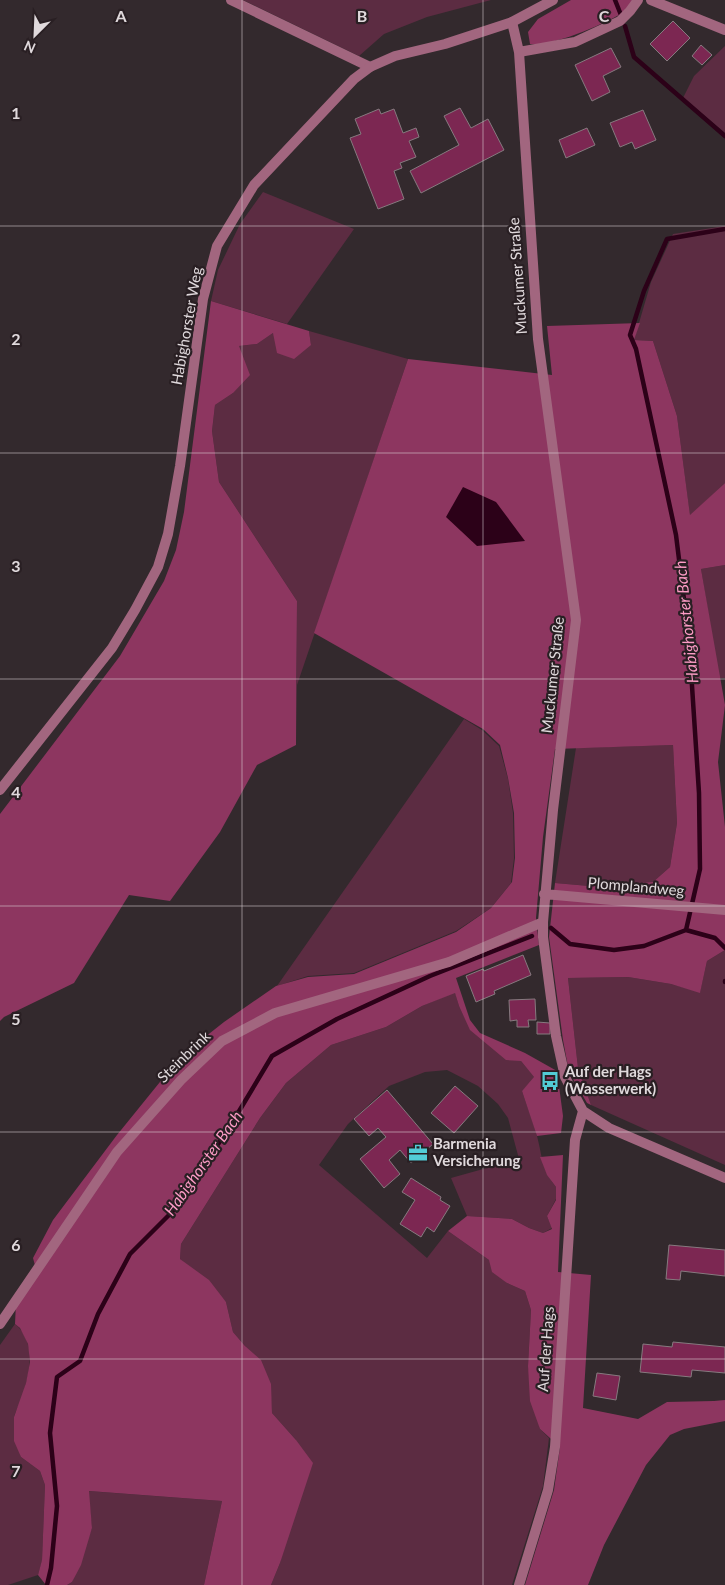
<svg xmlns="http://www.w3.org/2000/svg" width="725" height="1585" viewBox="0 0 725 1585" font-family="Lato,sans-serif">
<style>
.green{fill:#5c2c42}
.forest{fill:#8d3660}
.water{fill:#2c0118}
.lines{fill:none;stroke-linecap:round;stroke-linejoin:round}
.stream{stroke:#2c0118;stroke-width:4.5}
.building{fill:#7c2752;stroke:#867a7f}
.minor{stroke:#a2667f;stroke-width:10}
.tertiary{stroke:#a2667f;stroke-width:10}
.grid{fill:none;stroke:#e0d9dc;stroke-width:1;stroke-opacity:0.55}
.labels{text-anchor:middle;stroke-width:4.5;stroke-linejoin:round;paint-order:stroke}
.street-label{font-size:15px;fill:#e0d9dc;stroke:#291f23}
.poi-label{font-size:15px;font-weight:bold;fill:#e0d9dc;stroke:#291f23;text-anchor:start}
.water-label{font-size:16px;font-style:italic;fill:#fd9cc6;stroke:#291f23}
.grid-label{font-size:16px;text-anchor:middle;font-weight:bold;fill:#e0d9dc;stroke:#291f23;stroke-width:4.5;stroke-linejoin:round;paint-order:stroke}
</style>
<rect width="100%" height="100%" fill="#33292d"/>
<path class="green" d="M243,0H491L427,17L384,34L359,56Z
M725,46V133L683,98L694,76Z
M263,192L354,229L287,324L211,301L218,270L240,224Z
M725,226V483L690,516L677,416L653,341L634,340L651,282L673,234Z
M309,331L408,359L297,685V601L219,482L212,431L215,405L233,393L239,346L257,344L273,333L311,345Z
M725,565V678H719L701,569Z
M464,719L482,730L499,746L508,779L513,813L514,858L511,883L491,908L456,931L354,973L308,976L277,986Z
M673,745L677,823L670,867L653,882L589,886L555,883L576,748Z
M725,950V1165L591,1105L578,1068L568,978L628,977L671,984L700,992L707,961Z
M455,992L459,1006L471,1030L521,1061L535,1078L522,1091C527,1106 533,1121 537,1136C543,1159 541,1168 556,1187V1199L547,1216L552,1228L543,1233L529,1228L512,1219L467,1216L451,1178L519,1159L508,1118L498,1104L478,1086L447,1070L425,1072L389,1086L348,1124L319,1165L427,1258L448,1231L489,1260L507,1283L525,1291L531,1310L528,1366L540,1429L549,1438L543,1486L512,1585H271L280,1563L296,1440L272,1413L270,1384L245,1346L233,1332L226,1302L180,1259L181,1244L260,1118L286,1083L331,1045L386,1027L422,1006Z
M15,1324C38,1343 29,1376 21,1400C19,1406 14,1413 14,1419C14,1431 19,1445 21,1457L40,1471L45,1485L42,1561L38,1575L8,1585H0V1345Z
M88,1491L222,1501L204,1585H67L72,1582L92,1528Z"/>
<path class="forest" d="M571,0H634C632,3 630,7 627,10C608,23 552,47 530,44L528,32L538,19Z
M211,301L309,331L311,345L294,359L277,353L273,333L257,344L239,346L250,375L233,393L215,405L212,431L219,482L297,601L296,745L257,765L220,832L170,901L129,895L74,983L4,1017L0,1021V814L120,656L164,581L176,550L184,512Z
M640,323L634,340L653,341L677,416L690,515L725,483V480V565L701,569L725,705L718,762L725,827V950L707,961L700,993L671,984L628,977L568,978L578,1068L591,1105L587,1103L569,1072L563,1040L549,937L555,883L589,886L653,882L670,867L677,823L673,745L555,749L543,837L536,918L539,945L456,978L470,1020L480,1033L525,1053L557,1071L563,1116L561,1133L537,1136L522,1091L534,1077L521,1061L506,1060L470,1030L459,1006L455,993L422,1006L386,1027L331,1045L286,1083L260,1118L181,1244L180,1259L209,1280L226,1302L233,1332L245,1346L261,1360L271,1384L272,1413L296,1440L313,1463L280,1563L271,1585H204L222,1501L89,1491L92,1528L81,1565L72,1582L67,1585H46L38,1575L42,1560L45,1485L40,1471L21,1457L14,1441V1417L26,1383L30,1362L28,1344L20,1328L15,1324L16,1302L37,1273L33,1258L53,1220L117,1135L181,1056L224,1022L276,986L308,977L354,974L456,932L491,908L512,882L515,858L514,813L508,778L500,745L483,729L314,633L408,359L552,375L547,326Z
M563,1155L558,1272L591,1275L583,1408L638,1419L667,1402L714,1401L725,1400V1421L684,1429L670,1435L646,1465L604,1545L588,1585H525L554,1490L560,1447L540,1429L530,1401L528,1366L531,1310L525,1291L507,1283L492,1272L489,1260L448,1231L467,1216L512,1219L529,1228L543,1233L552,1229L547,1216L556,1200V1187L547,1175L540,1157Z"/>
<path class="water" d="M463,487L496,502L525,541L477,546L446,517Z"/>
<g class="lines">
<path class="stream" d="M615,0L621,15
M625,26L634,57L725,136
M551,928L570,944L614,950L644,946L686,930L700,869L699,793L689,640L676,535L636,349L630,335L644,291L667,239L725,229
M686,930L715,938L725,948
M725,981V982
M47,1585L51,1568L57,1506L50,1433L57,1377L80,1361L98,1314L130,1254L172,1212L229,1128L272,1056L337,1019L430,976L532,936"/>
</g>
<path class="building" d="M673,21L690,38L667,61L650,44Z
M701,45L712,55L702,65L692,56Z
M611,48L621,67L603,76L610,92L592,101L575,65Z
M460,108L471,128L488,119L504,150L421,193L410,171L459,145L444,116Z
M379,109L381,114L394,109L403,133L416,128L419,137L409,141L416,157L400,163L402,168L394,171L404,199L378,209L350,138L361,134L355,119Z
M643,110L656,140L635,149L632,142L620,147L610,123Z
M587,128L595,145L566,158L559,140Z
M523,955L531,975L494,991L495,994L476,1002L466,976L483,969L484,971Z
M535,999L536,1020H528L529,1027H517V1020L510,1021L509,1000Z
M537,1022L550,1023V1034H537Z
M455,1086L478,1106L454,1133L431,1113Z
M387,1090L433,1144L411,1163L400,1150L389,1160L400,1174L384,1188L360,1159L386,1137L378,1128L369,1136L354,1119Z
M411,1178L441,1197L440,1200L450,1206L434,1232L427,1227L421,1237L400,1224L415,1200L402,1192Z
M669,1245L725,1250V1276L681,1271L680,1280L666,1279Z
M673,1342L725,1347V1373L692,1370L691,1377L640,1372L643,1344L672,1347Z
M597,1373L620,1376L616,1400L593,1396Z"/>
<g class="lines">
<path class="minor" d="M231,0L370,67
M651,0L725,30
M512,22L519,52L538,339L576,620L553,810L543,922V937L556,1036L565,1077L583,1111L609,1128L725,1178
M519,52L575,42L620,21L630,11L638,0
M544,894L725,910
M0,1324L117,1152L181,1080L222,1041L275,1013L449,962L543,922
M519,1585L548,1490L555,1447L575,1140L583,1111"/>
<path class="tertiary" d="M0,790L112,648L135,610L158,567L168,534L180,466L203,299L217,246L254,185L354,79L370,67L395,56L445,44L512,22L553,0"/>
</g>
<path class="grid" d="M242,0V1585M483,0V1585M0,226H725M0,453H725M0,679H725M0,906H725M0,1132H725M0,1359H725"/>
<defs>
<g id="bus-bare" transform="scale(1.5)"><path d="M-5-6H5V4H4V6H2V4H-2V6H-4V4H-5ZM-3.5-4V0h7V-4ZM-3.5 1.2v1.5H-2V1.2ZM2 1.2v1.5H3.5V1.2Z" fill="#52ccd6" stroke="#291f23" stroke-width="2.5" paint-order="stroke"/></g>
<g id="office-bare" transform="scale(1.5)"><path d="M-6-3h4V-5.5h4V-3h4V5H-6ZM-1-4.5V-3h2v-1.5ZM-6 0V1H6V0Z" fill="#52ccd6" stroke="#291f23" stroke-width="2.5" paint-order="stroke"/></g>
</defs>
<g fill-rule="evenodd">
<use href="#bus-bare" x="550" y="1081"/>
<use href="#office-bare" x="418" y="1153"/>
</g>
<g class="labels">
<g class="street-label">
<text transform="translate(518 276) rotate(-94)" y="5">Muckumer Straße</text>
<text transform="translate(187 326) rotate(-80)" y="5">Habighorster Weg</text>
<text transform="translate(553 675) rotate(-84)" y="5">Muckumer Straße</text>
<text transform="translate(636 887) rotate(5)" y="5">Plomplandweg</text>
<text transform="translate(184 1057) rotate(-44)" y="5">Steinbrink</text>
<text transform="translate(546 1349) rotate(-86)" y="5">Auf der Hags</text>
</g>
<g class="poi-label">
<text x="565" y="1077">Auf der Hags<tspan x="565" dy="17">(Wasserwerk)</tspan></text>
<text x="433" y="1149">Barmenia<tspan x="433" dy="17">Versicherung</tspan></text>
</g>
<g class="water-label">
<text transform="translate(686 622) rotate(-96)" y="6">Habighorster Bach</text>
<text transform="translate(203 1163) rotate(-55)" y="6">Habighorster Bach</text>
</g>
</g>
<g class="grid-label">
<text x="121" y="22">A</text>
<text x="362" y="22">B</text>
<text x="604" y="22">C</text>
<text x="16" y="119">1</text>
<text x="16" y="345">2</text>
<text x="16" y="572">3</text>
<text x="16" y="798">4</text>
<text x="16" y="1025">5</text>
<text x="16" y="1251">6</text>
<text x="16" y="1477">7</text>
</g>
<g transform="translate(35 35) rotate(204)" stroke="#291f23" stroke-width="4" paint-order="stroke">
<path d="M0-4L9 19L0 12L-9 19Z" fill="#e0d9dc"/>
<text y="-8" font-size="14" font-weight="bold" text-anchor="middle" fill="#e0d9dc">N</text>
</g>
</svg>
